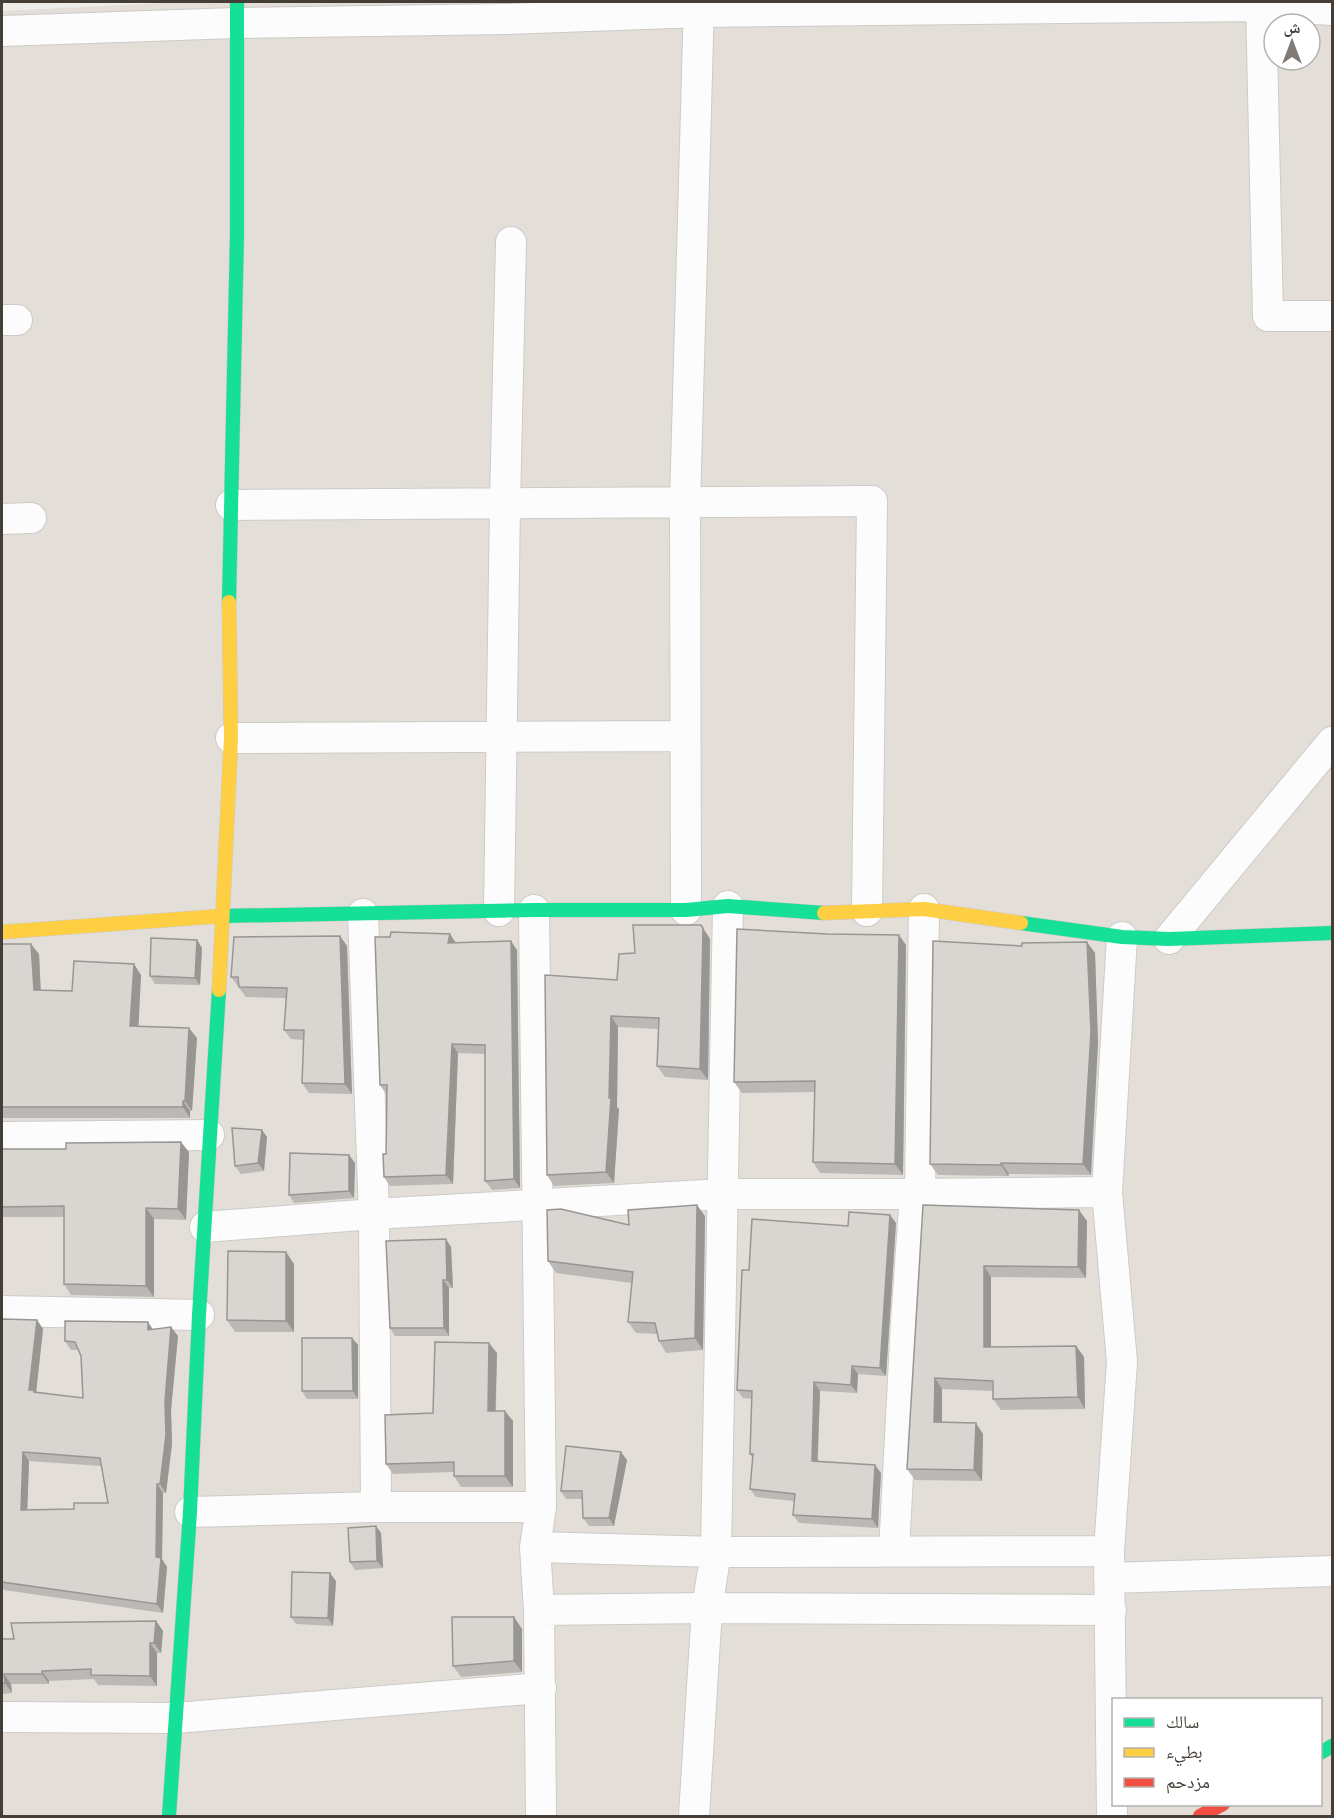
<svg xmlns="http://www.w3.org/2000/svg" width="1334" height="1818" viewBox="0 0 1334 1818" font-family="'Archivo Narrow','Noto Naskh Arabic',sans-serif">
<style>
.residential{fill:#e3ded8;fill-rule:evenodd}
.lines{fill:none;stroke-linecap:round;stroke-linejoin:round}
.street-casing{stroke:#cdcbc8;stroke-width:32}
.fast-casing{stroke:#cec9c1;stroke-width:15}
.slow-casing{stroke:#cec9c1;stroke-width:15}
.jam-casing{stroke:#cec9c1;stroke-width:15}
.street{stroke:#fdfcfc;stroke-width:30}
.fast{stroke:#16e098;stroke-width:14}
.slow{stroke:#ffcf43;stroke-width:14}
.jam{stroke:#f24e42;stroke-width:14}
.wall{fill:#bbb8b5;fill-rule:evenodd}
.shaded-wall{fill:#989693}
.building{fill:#d9d6d2;stroke:#989693;stroke-width:1.5;fill-rule:evenodd}
</style>
<rect width="100%" height="100%" fill="#efedea"/>
<path class="residential" d="M182,2H1332V1816H2V11ZM1274,24H1310V60H1274ZM1114,1700H1320V1804H1114Z"/>
<g class="lines">
<g class="street-casing">
<path id="street" d="M1261,2L1268,316H1332
M2,31L236,23L506,19L699,12L1261,6L1332,10
M2,320H17
M231,505L872,501L867,911
M2,519L31,518
M231,738L685,736
M534,910L541,1507L535,1547L539,1610L541,1816
M686,910L685,504L699,2
M499,911L505,504L511,242
M363,914L374,1214L376,1507
M1169,939L1332,742
M2,1137L209,1135
M920,1194L924,909
M205,1227L374,1214L722,1194H920L1107,1192
M2,1311L199,1315
M190,1512L376,1507H541
M535,1547L716,1552L1109,1551
M894,1551L906,1322L915,1194
M1109,1578L1332,1571
M539,1610L707,1608L1111,1610
M2,1717L176,1718L541,1688
M694,1816L707,1608L716,1552L728,906
M1112,1816L1109,1551L1122,1362L1107,1192L1122,937"/>
</g>
<g class="fast-casing">
<path id="fast" d="M229,602L237,234V2
M222,916L534,910H686L728,906L824,913
M1021,923L1122,937L1169,939L1332,933
M1320,1753L1332,1746
M169,1816L190,1512L199,1315L219,990"/>
</g>
<g class="slow-casing">
<path id="slow" d="M824,913L924,909L1021,923
M2,932L222,916
M219,990L231,738L229,602"/>
</g>
<g class="jam-casing">
<path id="jam" d="M1200,1816L1223,1804"/>
</g>
<use href="#street" class="street"/>
<use href="#fast" class="fast"/>
<use href="#slow" class="slow"/>
<use href="#jam" class="jam"/>
</g>
<path class="wall" d="M701,925L710,939L708,1080L665,1077L657,1066L659,1029L618,1027L617,1107L619,1109L614,1183L554,1186L547,1175L617,980Z
M340,936L347,946L352,1094L309,1093L302,1083L304,1040L291,1039L284,1030L286,998L246,997L231,977Z
M197,940L202,948L200,985L155,984L150,976Z
M456,943L517,950L520,1188L492,1190L485,1181V1054L458,1053L453,1184L390,1186L384,1177L386,1154V1094L380,1085Z
M2,944L39,954L41,990L72,991L141,975L138,1027L197,1038L192,1111H190V1118H2Z
M906,945L903,1175L820,1173L813,1162L815,1092L742,1093L734,1082Z
M1095,953L1098,1043L1091,1175L1009,1174L1008,1176L938,1175L930,1164Z
M262,1130L267,1137L264,1171L241,1174L235,1166Z
M2,1149L189,1152L186,1220L154,1219V1297L71,1295L64,1284V1217H2Z
M349,1155L355,1163L354,1198L294,1203L289,1195Z
M923,1205L1087,1221L1086,1278L991,1277V1347L1076,1346L1084,1357L1085,1409L1001,1410L993,1399V1391L942,1389V1423L983,1434L982,1481L915,1480L907,1469Z
M890,1215L896,1223L886,1376L858,1374L857,1393L820,1391L818,1462L881,1473L878,1528L799,1523L793,1515L794,1501L756,1497L750,1489L753,1459L750,1454L752,1399L743,1398L737,1390L749,1270L848,1226Z
M705,1216L703,1350L666,1353L659,1341L657,1334L636,1333L628,1322L632,1283L556,1273L548,1261L629,1225Z
M451,1247L453,1288H449V1336H395L390,1328Z
M286,1252L294,1264V1332H235L227,1320Z
M2,1319L37,1320L43,1329L36,1393L83,1398L81,1356L78,1350H71L65,1341L148,1322L152,1329L178,1336L171,1410L172,1444L166,1493H163L162,1559L167,1567L163,1613L4,1590L2,1587ZM29,1461L101,1466L108,1503L74,1509L27,1510Z
M352,1338L358,1345V1399H307L302,1391Z
M497,1353L496,1411L513,1421V1487H461L454,1476V1472L393,1474L386,1464L433,1413Z
M627,1460L614,1526H589L583,1518L582,1499H566L561,1491Z
M376,1526L381,1533L383,1568L355,1570L350,1562Z
M336,1581L333,1626L296,1624L291,1617Z
M514,1617L522,1629V1672L461,1677L453,1666Z
M156,1621L163,1631L161,1653H157V1686L98,1685L94,1679L49,1681V1684H11L12,1693L2,1694V1639H14Z"/>
<path class="shaded-wall" d="M703,928L710,939L708,1080L700,1069Z
M450,934L456,943H448Z
M899,935L906,945L903,1175L895,1164Z
M340,936L347,946L352,1094L345,1084Z
M197,940L202,948L200,985L195,978Z
M511,941L517,950L520,1188L514,1179Z
M1087,942L1095,953L1098,1043L1091,1175L1083,1164Z
M31,944L39,954L41,1001L34,990Z
M134,964L141,975L138,1037L130,1026Z
M611,1016L618,1027L617,1107L619,1109L614,1183L606,1172L609,1098Z
M189,1028L197,1038L192,1111L185,1101Z
M452,1044L458,1053L453,1184L446,1175Z
M183,1101L190,1111V1118L183,1107Z
M262,1130L267,1137L264,1171L258,1163Z
M181,1142L189,1152L186,1220L178,1209Z
M349,1155L355,1163L354,1198L349,1191Z
M1001,1163L1009,1174L1008,1176L1001,1165Z
M697,1205L705,1216L703,1350L695,1338Z
M146,1208L154,1219V1297L146,1286Z
M1079,1210L1087,1221L1086,1278L1078,1267Z
M890,1215L896,1223L886,1376L880,1368Z
M446,1239L451,1247L453,1288L447,1280Z
M286,1252L294,1264V1332L286,1321Z
M984,1266L991,1277V1358L984,1347Z
M443,1280L449,1288V1336L444,1328Z
M37,1320L43,1329L36,1393L29,1390Z
M148,1322L154,1331L148,1330Z
M171,1327L178,1336L171,1410L172,1444L166,1493L160,1484L165,1401Z
M352,1338L358,1345V1399L353,1391Z
M489,1343L497,1353L495,1421L488,1411Z
M1076,1346L1084,1357L1085,1409L1078,1397Z
M852,1366L858,1374L857,1393L851,1385Z
M935,1378L942,1389V1433L934,1422Z
M814,1382L820,1391L817,1470L812,1461Z
M505,1411L513,1421V1487L505,1476Z
M976,1423L983,1434L982,1481L974,1470Z
M23,1452L29,1461L27,1519L21,1510Z
M621,1452L627,1460L614,1526L609,1518Z
M875,1465L881,1473L878,1528L872,1519Z
M157,1484L163,1493L162,1559L167,1567L163,1613L157,1604L156,1557Z
M376,1526L381,1533L383,1568L377,1561Z
M330,1573L336,1581L333,1626L328,1618Z
M514,1617L522,1629V1672L514,1661Z
M156,1621L163,1631L161,1653L154,1643Z
M150,1643L157,1653V1686L150,1676Z
M42,1671L49,1681V1684L42,1674Z
M4,1674L11,1684L12,1693L5,1683Z"/>
<path class="building" d="M633,925H701L703,928L700,1069L657,1066L659,1018L611,1016L609,1098H611L606,1172L547,1175L545,975L617,980L619,954L635,953Z
M737,929L827,934L899,935L895,1164L813,1162L815,1081L734,1082Z
M391,932L450,934L448,943L511,941L514,1179L485,1181V1045L452,1044L446,1175L384,1177L383,1154H386L387,1085H380L375,937H390Z
M340,936L345,1084L302,1083L304,1030H284L287,988L239,987L238,977H231L234,937Z
M151,938L197,940L195,978L150,976Z
M933,941L1022,946V943L1087,942L1091,1032L1083,1164L1001,1163V1165L930,1164Z
M2,944H31L34,990L72,991L74,961L134,964L130,1026L189,1028L185,1101H183V1107H2Z
M232,1128L262,1130L258,1163L235,1166Z
M181,1142L178,1209L146,1208V1286L64,1284V1206L2,1207V1149H66V1143Z
M290,1153L349,1155V1191L289,1195Z
M697,1205L695,1338L659,1341L655,1323L628,1322L633,1272L548,1261L547,1210L561,1209L629,1225L628,1210Z
M923,1205L1079,1210L1078,1267L984,1266V1347L1076,1346L1078,1397L993,1399V1381L935,1378L934,1422L976,1423L974,1470L907,1469Z
M849,1212L890,1215L880,1368L852,1366L851,1385L814,1382L812,1461L875,1465L872,1519L793,1515L795,1494L750,1489L753,1454H750L752,1391L737,1390L742,1270H749L752,1219L848,1226Z
M446,1239L447,1280H443L444,1328H390L386,1241Z
M228,1251L286,1252V1321L227,1320Z
M2,1319L37,1320L29,1390H34V1392L83,1398L81,1356L75,1342L65,1341V1321L148,1322V1330L171,1327L165,1401L166,1435L160,1484H157L156,1557L161,1558L157,1604L2,1582ZM23,1452L100,1458L108,1503H74V1509L21,1510Z
M302,1338H352L353,1391H302Z
M435,1342L489,1343L488,1411H505V1476H454V1462L386,1464L385,1415L433,1413Z
M566,1446L621,1452L609,1518H583L582,1491H561Z
M376,1526L377,1561L350,1562L348,1528Z
M292,1572L330,1573L328,1618L291,1617Z
M452,1617H514V1661L453,1666Z
M156,1621L154,1643H150V1676L91,1675V1669L42,1671V1674H4L5,1683H2V1639H14L11,1623Z"/>
<rect width="1334" height="1818" fill="none" stroke="#443e37" stroke-width="6"/>
<rect x="1112" y="1698" width="210" height="108" fill="#ffffff" stroke="#b4b2af" stroke-width="1.5"/>
<rect x="1124" y="1718" width="30" height="9" fill="#16e098" stroke="#b4b2af" stroke-width="1.5"/>
<text x="1166" y="1728" font-size="18" fill="#443e37">سالك</text>
<rect x="1124" y="1748" width="30" height="9" fill="#ffcf43" stroke="#b4b2af" stroke-width="1.5"/>
<text x="1166" y="1758" font-size="18" fill="#443e37">بطيء</text>
<rect x="1124" y="1778" width="30" height="9" fill="#f24e42" stroke="#b4b2af" stroke-width="1.5"/>
<text x="1166" y="1788" font-size="18" fill="#443e37">مزدحم</text>
<g transform="translate(1292 42)"><circle r="28" fill="#ffffff" stroke="#b4b2af" stroke-width="1.5"/>
<path d="M0-4.5L10 22L0 15L-10 22Z" fill="#807b76"/>
<text y="-9" font-size="16" font-weight="bold" text-anchor="middle" fill="#443e37">ش</text>
</g>
</svg>
